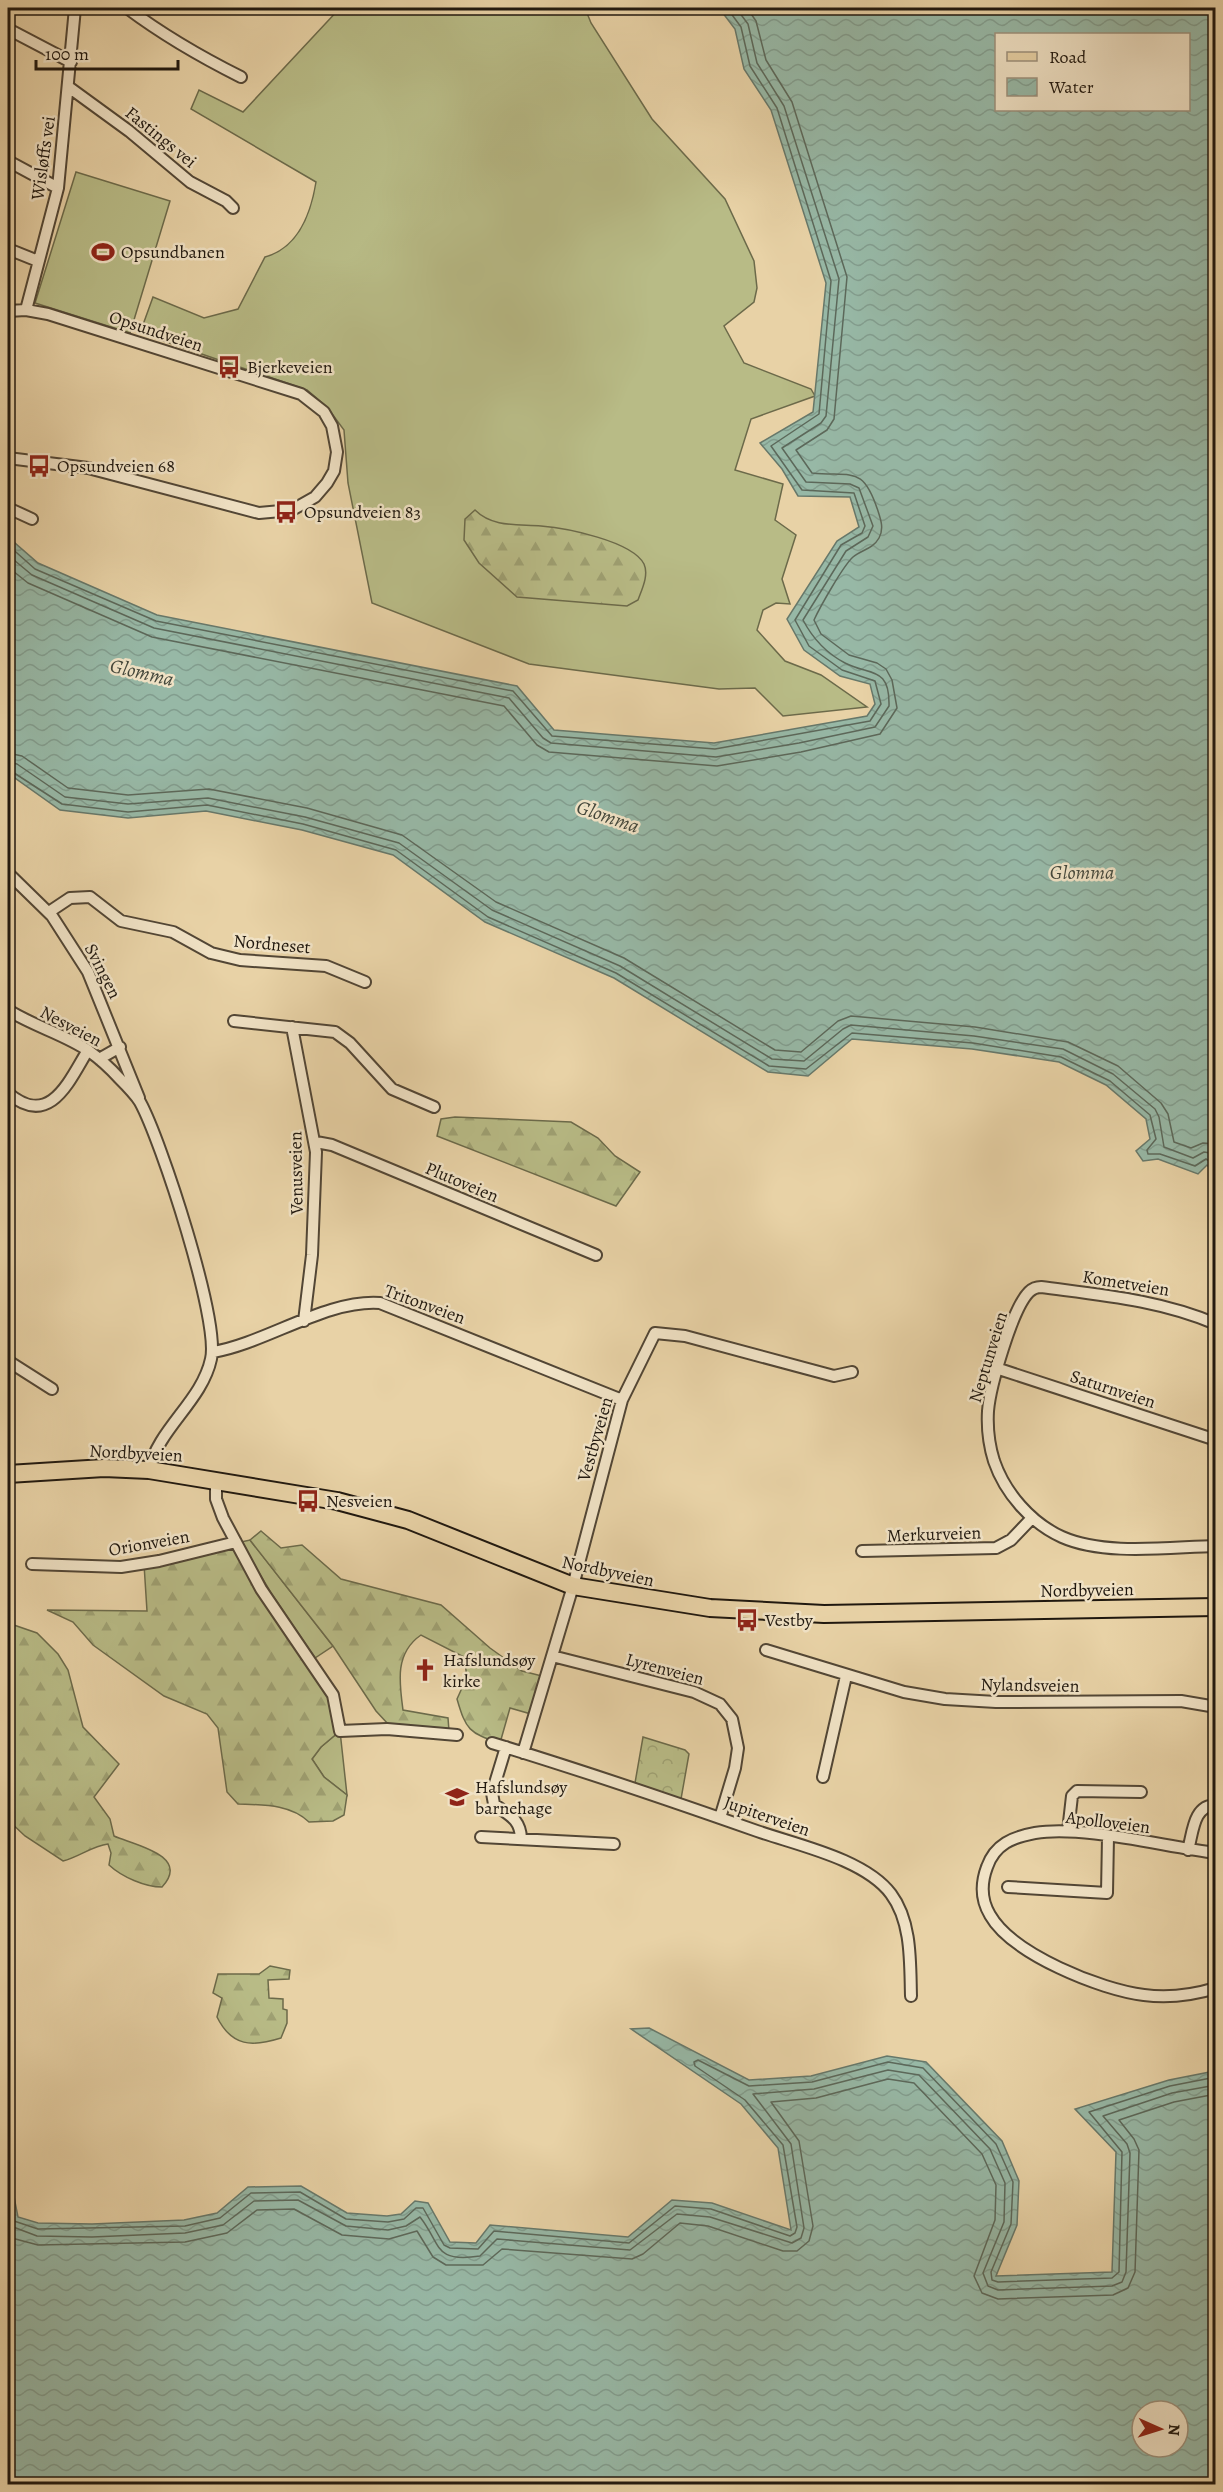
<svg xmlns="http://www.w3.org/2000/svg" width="1223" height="2492" viewBox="0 0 1223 2492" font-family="Alegreya,serif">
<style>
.grass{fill:#b8bb86;stroke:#6c6a4a;stroke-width:1.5}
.forest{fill:url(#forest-firs);stroke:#6c6a4a;stroke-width:1.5}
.park{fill:url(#park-crowns);stroke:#6c6a4a;stroke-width:1.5}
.water{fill:url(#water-waves);stroke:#67786a;stroke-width:1.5;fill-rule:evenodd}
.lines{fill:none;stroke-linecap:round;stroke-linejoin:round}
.shore{stroke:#5c685a;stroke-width:1.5}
.street-casing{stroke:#524635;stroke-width:14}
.primary-casing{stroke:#20180f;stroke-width:20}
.street{stroke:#f0e2c5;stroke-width:10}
.primary{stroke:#e8d2a6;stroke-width:16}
.labels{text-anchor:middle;stroke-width:5;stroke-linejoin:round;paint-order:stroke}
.street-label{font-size:18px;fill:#20180f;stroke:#f0e2c5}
.poi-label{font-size:18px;fill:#20180f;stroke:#f0e2c5;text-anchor:start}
.water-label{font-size:20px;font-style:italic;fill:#44483c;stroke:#f0e2c5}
</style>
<defs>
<pattern id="forest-firs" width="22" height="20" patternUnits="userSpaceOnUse" patternTransform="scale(1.5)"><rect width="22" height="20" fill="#b8bb86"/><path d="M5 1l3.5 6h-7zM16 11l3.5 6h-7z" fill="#9ea072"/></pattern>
<pattern id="park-crowns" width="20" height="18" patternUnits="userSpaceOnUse" patternTransform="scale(1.5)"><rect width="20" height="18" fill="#b8bb86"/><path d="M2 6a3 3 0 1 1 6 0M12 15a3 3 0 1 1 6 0" fill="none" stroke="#9ea072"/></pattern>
<pattern id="water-waves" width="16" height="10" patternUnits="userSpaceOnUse" patternTransform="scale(1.5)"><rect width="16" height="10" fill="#97b8a6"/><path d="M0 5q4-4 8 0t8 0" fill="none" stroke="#829d8e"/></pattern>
</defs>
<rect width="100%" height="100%" fill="#e8d2a6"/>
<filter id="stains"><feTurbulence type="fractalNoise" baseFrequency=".00333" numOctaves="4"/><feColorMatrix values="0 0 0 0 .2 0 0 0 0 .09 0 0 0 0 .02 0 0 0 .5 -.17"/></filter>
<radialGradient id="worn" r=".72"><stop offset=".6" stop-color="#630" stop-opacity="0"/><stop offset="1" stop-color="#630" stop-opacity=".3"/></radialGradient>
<path class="grass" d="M340,8H585L591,23L652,119L725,199L754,261L757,288L754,302L724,326L744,363L811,389L815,396L751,419L735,470L783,484L775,520L796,535L782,579L790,604L776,603L763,610L757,630L785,661L821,675L867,707L783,716L755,688L719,689L529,664L372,603L348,483L344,430L327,407L307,390L140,333L153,297L204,318L238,309L265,257C298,248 311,213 316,182L191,109L199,90L243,112Z
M76,172L170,201L130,333L35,303Z
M250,1540L333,1646L315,1658L271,1593L241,1542Z
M340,1731L347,1795L324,1777L312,1759L321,1747Z"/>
<path class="forest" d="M475,510C493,528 519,524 541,526C566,528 632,541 644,564C649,575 642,589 638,600L627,606L517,597L479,563L464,540L465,519Z
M455,1117L571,1122L598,1138L615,1156L640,1172L616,1206L437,1136L441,1119Z
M261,1531L281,1548L302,1545L341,1579L441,1605L490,1648L522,1671L542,1676L531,1714L510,1708L500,1743C469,1733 466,1730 457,1699L467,1677L464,1657L421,1635C395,1653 399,1681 403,1710L448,1718L449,1731L389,1725L376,1711L333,1646L250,1540Z
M236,1542L333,1695L340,1731L321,1747L312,1759L324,1777L347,1795L344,1815L333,1821L309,1822C290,1804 263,1805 238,1804L227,1792L218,1728L207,1714L164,1696L93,1645L73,1622L47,1610L147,1611L144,1564Z
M8,1623L37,1633L58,1654L68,1670L83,1727L119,1764L94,1797L110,1819L114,1836C131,1844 192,1855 162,1887C145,1887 122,1877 109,1865L111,1853L108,1844C92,1846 79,1857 63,1861L25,1836L8,1820Z
M270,1966L290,1970L289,1979L268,1980L269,1998L283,1999V2009L287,2010V2023L281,2038C252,2047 232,2047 217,2017L222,1998L213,1993L218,1974H259Z"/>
<path class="park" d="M643,1737L685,1750L689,1754L681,1799L635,1783Z"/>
<path class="water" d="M719,8H1215V1174L1207,1165L1198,1174L1158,1159L1143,1161L1136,1151L1150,1139L1146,1119L1106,1085L1059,1062L972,1049L852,1039L808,1076L768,1072L614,978L485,922L393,855L302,830L206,811L128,818L60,810L8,773V537L38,563L157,615L517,686L554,730L714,743L867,716L875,704L870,684L840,676L804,650L787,619L837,541L859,527L850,497L798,496L782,469L760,443L813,412L826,283L771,110L744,69L735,29ZM996,34H1188V110H996Z
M649,2028L749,2080L811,2076L887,2056L926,2062L1002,2141L1019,2181L1017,2225L996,2276L1112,2272L1116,2152L1075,2109L1169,2080L1215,2071V2484H8V2193L14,2197L18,2217L38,2223L92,2224L184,2220L217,2213L248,2187L301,2186L347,2213L387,2216L401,2214L415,2201L428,2203L450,2242L476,2243L490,2225L628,2237L672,2200L712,2203L791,2230L778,2148L741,2104L631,2029ZM1142,2411H1178V2447H1142Z"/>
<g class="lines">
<path class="shore" d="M8,545L35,569L156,621L513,691L552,736L715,749L870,721L881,704L875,681L842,670L809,646L795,620L841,545L862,533L865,526L854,493L802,490L771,446L819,414L831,281L777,108L750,66L741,27L727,8
M8,555L32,575L154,628L509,698L543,738L551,743L716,757L799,743L875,727L889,706C890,666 870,676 845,663C826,653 813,639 803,620L846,551L868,537L873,526L859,488L850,484L806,482L782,448L821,423L826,416L839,279L784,106L757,63L748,24L736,8
M8,567L28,583L152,637L504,706L537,745L549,752L717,766L801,752L880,734L897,708L892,680L886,669L877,663L849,655L821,634L814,620C820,607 843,566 853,557C861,550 873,549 879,538C884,529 881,520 878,511C863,465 853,477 812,473L796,450L827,430L834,419L847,277L792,102L766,60L756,21L747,8
M8,753L22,756L68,788L128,795L209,789L307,808L402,835L496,902L624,958L775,1050L801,1052L838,1021L851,1016L975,1027L1068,1042L1118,1066L1161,1103L1168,1114L1174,1142L1191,1148L1203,1143L1216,1144
M8,762L17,764L65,797L128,804L208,798L305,817L399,843L492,910L620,966L772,1059L804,1061L843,1029L851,1025L974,1036L1063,1049L1113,1074L1155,1109L1159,1117L1164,1147L1193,1158L1204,1152L1216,1154
M8,769L62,804L128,812L207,805L303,824L396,850L488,917L616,973L769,1066L806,1069L852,1033L973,1043L1061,1057L1110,1081L1150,1115L1156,1139L1147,1150L1148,1154H1160L1195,1166L1206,1159L1216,1165
M8,2200L14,2221L38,2229L185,2226L220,2218L251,2193L300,2192L346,2219L388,2222L404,2219L416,2208H423L444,2245L450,2248L478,2249L494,2231L629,2243L675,2206L711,2209L790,2236L795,2233L797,2227L783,2145L745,2100L695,2066L694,2062L698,2060L749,2086L812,2082L888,2062L923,2068L996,2144L1013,2182L1011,2224L991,2272L992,2280L998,2282L1112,2278L1119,2272L1122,2152L1089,2112L1170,2086L1216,2077
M8,2225L37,2236L92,2237L185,2233L223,2225L254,2201L298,2200L346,2226L388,2230L406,2226L420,2217C442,2245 433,2263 480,2256L497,2239L630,2250L677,2214L710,2217L792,2243L801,2238L804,2228L791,2144L753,2094L814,2089L888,2070L919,2075L990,2149L1005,2183L1004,2222L983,2273L988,2286L998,2290L1112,2286L1122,2282L1126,2272L1130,2153L1127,2144L1103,2116L1172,2093L1216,2085
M8,2237L38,2245L185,2242L227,2233L257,2210L294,2209L342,2235L389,2239L417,2231L433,2257L446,2265H483L502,2249L632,2259L643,2254L680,2223L708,2226L783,2251H797L809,2241L813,2226L799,2141L771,2102L816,2098L888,2079L914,2083L982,2154L996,2185L995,2220L974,2276L982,2293L998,2299L1113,2295L1128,2288L1135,2272L1139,2150L1134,2139L1119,2120L1174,2102L1216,2094"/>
<g class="street-casing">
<path id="street" d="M127,8C163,35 201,57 241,77
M8,29L71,62
M70,88L129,131L190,182L226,201L233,208
M8,161L58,188
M8,249L38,261
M26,310L58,188L75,8
M8,311L26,310L48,314L301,394L324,412L332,426L337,452L334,471L327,483L315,497L292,510L259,513L88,468L8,458
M8,508L32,519
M8,873L52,916L88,972L139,1098
M49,912L70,898L90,897L121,921L173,932L211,953L240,960L326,966L365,982
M8,1010C33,1026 64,1034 89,1051C100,1059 110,1068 119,1078C126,1085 135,1094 140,1102C161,1140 220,1321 211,1359C202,1401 158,1429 149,1470
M234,1021L335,1032L350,1043L392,1089L434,1107
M292,1027L316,1152L312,1255L304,1321
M99,1059L120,1047
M8,1093C50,1129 69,1081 88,1050
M316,1142L332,1145L596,1255
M1216,1324C1160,1300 1101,1295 1041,1287C1037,1287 1033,1288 1029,1292C1012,1309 990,1387 988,1411C987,1428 989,1445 994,1461C1005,1493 1031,1523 1062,1537C1105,1556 1169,1547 1216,1546
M213,1352C266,1343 327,1299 380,1303L622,1400
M8,1361L52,1389
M999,1369L1216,1440
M216,1480V1499L223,1518L261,1589L333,1695L340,1731L387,1729L457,1735
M862,1551L996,1548L1011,1540L1032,1518
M32,1564L121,1567L159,1561L236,1542
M766,1650L904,1692L945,1699L996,1702L1181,1701L1216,1707
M552,1656L694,1692L720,1704L732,1719L738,1748L735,1768L720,1818
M492,1743C581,1770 669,1800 757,1831C797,1845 865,1859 891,1894C912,1922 910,1963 911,1996
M506,1747L492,1793L494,1804C508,1815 520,1818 521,1838
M523,1753L573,1586L622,1400L655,1333L685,1336L834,1376L852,1372
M823,1777L846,1676
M1068,1831L1072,1796L1077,1791L1141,1792
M481,1837L614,1844
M1188,1850C1193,1833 1193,1805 1216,1805
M1216,1853C1165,1847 1084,1825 1035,1833C1013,1837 995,1844 987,1867C981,1883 981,1900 990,1915C1012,1954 1101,1990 1144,1995C1167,1998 1193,1995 1216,1988
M1008,1887L1107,1893L1108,1837"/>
</g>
<g class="primary-casing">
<path id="primary" d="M8,1474L104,1468L149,1470L337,1501L408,1520L573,1586L710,1608L824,1614L1216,1607"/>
</g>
<use href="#street" class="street"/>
<use href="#primary" class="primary"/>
</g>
<defs>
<g id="stadium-bare" transform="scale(1.8)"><path d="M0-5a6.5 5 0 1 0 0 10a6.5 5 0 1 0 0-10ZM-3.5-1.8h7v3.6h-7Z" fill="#8f2418" stroke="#f0e2c5" stroke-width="2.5" paint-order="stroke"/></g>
<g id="bus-bare" transform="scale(1.8)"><path d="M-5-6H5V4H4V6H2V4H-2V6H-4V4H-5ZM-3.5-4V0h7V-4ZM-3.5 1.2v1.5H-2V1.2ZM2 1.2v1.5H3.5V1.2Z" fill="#8f2418" stroke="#f0e2c5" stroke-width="2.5" paint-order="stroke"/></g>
<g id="church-bare" transform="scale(1.8)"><path d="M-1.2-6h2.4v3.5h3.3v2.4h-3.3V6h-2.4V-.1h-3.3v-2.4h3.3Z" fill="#8f2418" stroke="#f0e2c5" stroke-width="2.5" paint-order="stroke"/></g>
<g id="school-bare" transform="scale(1.8)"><path d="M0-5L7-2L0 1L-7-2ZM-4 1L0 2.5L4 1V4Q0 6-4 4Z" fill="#8f2418" stroke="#f0e2c5" stroke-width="2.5" paint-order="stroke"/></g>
</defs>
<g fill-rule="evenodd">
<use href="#stadium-bare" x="103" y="252"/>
<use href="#bus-bare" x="229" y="367"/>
<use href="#bus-bare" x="39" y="466"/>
<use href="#bus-bare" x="286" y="512"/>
<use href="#bus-bare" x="308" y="1501"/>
<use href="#bus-bare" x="747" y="1620"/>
<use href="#church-bare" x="425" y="1670"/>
<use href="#school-bare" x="457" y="1797"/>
</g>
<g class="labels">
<g class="street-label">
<text transform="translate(161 137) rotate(39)" y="6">Fastings vei</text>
<text transform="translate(43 158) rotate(-82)" y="6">Wisløffs vei</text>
<text transform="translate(156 331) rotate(18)" y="6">Opsundveien</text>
<text transform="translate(272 944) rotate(5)" y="6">Nordneset</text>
<text transform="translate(103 971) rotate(63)" y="6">Svingen</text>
<text transform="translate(71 1026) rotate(28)" y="6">Nesveien</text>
<text transform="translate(296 1173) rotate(-91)" y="6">Venusveien</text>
<text transform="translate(462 1182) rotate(23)" y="6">Plutoveien</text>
<text transform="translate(1126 1283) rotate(9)" y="6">Kometveien</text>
<text transform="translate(425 1304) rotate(20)" y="6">Tritonveien</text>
<text transform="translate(988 1357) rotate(-73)" y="6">Neptunveien</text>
<text transform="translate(1113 1389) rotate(18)" y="6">Saturnveien</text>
<text transform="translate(595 1439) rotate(-74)" y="6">Vestbyveien</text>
<text transform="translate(136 1453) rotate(3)" y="6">Nordbyveien</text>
<text transform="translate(934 1534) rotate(-2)" y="6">Merkurveien</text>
<text transform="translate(149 1543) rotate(-10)" y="6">Orionveien</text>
<text transform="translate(608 1571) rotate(12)" y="6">Nordbyveien</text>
<text transform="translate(1087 1590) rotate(-1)" y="6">Nordbyveien</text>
<text transform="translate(665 1669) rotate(15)" y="6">Lyrenveien</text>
<text transform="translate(1030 1685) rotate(1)" y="6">Nylandsveien</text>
<text transform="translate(767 1816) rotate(19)" y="6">Jupiterveien</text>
<text transform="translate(1108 1822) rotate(7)" y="6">Apolloveien</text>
</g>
<g class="poi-label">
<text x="121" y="258">Opsundbanen</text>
<text x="247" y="373">Bjerkeveien</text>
<text x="57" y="472">Opsundveien 68</text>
<text x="304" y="518">Opsundveien 83</text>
<text x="326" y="1507">Nesveien</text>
<text x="765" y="1626">Vestby</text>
<text x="443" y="1666">Hafslundsøy<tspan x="443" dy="21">kirke</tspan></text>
<text x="475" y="1793">Hafslundsøy<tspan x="475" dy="21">barnehage</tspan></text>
</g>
<g class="water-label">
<text transform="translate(142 672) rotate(13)" y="7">Glomma</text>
<text transform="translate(608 816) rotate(19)" y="7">Glomma</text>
<text x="1082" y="879">Glomma</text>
</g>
</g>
<rect width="1223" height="2492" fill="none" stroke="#e8d2a6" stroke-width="30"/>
<rect x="9" y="9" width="1205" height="2474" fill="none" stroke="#20180f" stroke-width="3"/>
<rect x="15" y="15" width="1193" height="2462" fill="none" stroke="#20180f" stroke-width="1.5"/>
<rect x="995" y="33" width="195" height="78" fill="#f0e2c5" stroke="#9d917c" stroke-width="1.5"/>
<rect x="1007" y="52" width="30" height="9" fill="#e8d2a6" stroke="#9d917c" stroke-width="1.5"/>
<text x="1049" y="63" font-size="18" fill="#20180f">Road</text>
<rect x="1007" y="78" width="30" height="18" fill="url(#water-waves)" stroke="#9d917c" stroke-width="1.5"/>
<text x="1049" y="93" font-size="18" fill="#20180f">Water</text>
<g transform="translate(1160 2429) rotate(93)"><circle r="28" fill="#f0e2c5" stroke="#9d917c" stroke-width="1.5"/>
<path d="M0-4.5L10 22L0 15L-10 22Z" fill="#8f2418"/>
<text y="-9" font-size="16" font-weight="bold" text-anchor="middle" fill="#20180f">N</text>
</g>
<path d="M36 60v9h142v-9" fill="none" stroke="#20180f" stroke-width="3"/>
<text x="45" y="60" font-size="18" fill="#20180f" stroke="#f0e2c5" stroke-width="4.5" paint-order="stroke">100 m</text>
<rect width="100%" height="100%" filter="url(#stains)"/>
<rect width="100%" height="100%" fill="url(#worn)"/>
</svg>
